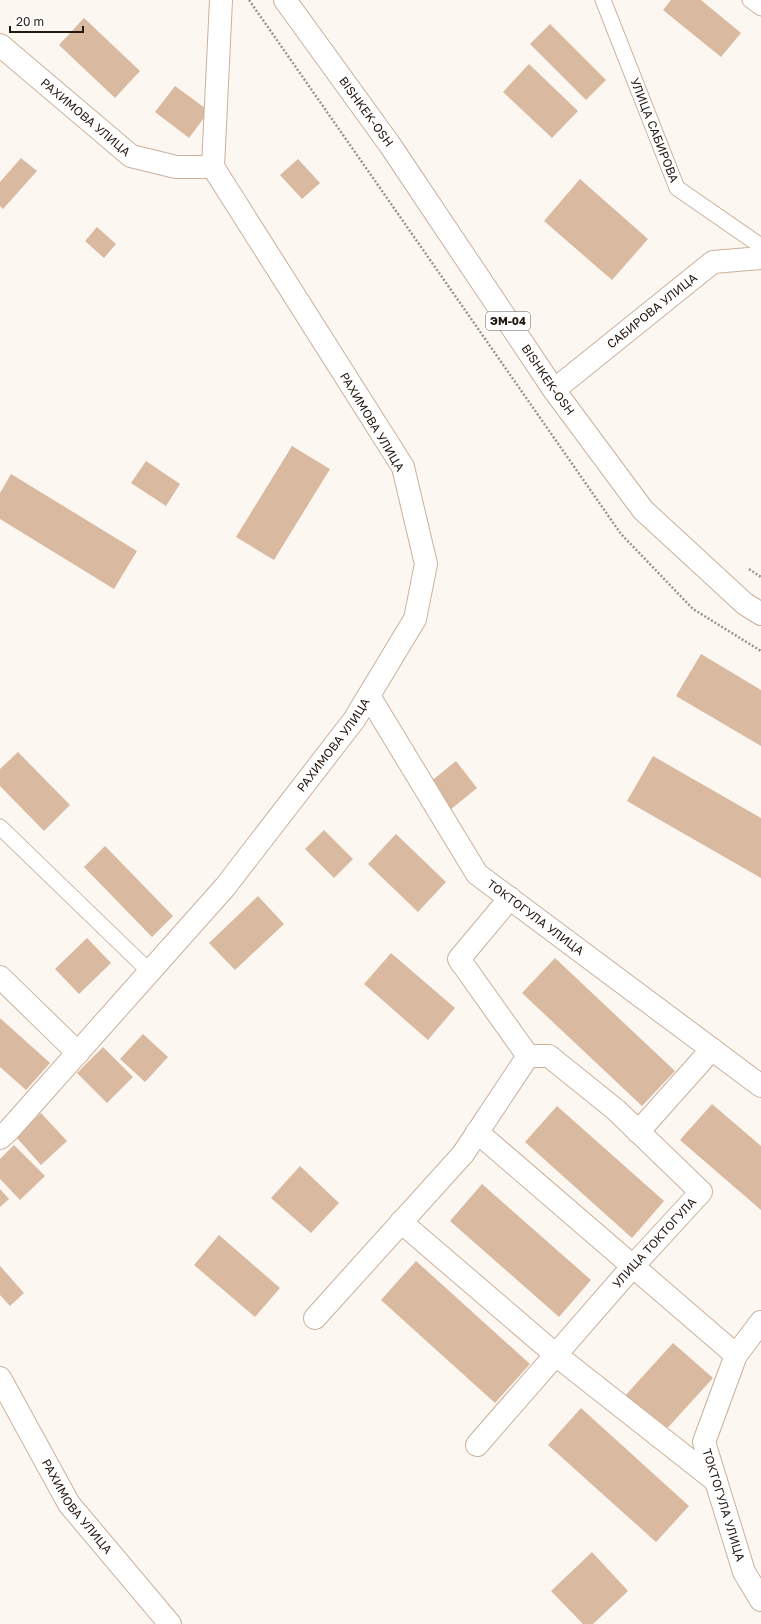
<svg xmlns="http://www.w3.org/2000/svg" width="761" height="1624" viewBox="0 0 761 1624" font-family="'Golos Text',sans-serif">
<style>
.building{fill:#d9b99f}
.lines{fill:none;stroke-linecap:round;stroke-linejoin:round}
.lane-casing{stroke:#cbb09b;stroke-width:17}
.street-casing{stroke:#cbb09b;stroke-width:24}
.highway-casing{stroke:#cbb09b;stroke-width:24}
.path{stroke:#9b938d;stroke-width:2.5;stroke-dasharray:2 2;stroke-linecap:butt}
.lane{stroke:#fff;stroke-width:15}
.street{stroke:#fff;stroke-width:22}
.highway{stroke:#fff;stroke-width:22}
.labels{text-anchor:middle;stroke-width:3;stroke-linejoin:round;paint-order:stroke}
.shield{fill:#fff;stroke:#655e58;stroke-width:1}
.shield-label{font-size:11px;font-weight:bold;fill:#231911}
.street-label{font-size:12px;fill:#231911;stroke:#fff}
</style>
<rect width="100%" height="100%" fill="#fdf7f2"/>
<path class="building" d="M671,0H701L741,33L721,57L663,10Z
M84,18L140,71L115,98L59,45Z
M550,24L606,80L586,100L530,44Z
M529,64L578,111L552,138L503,92Z
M175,86L209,111L189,138L155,112Z
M21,158L37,171L3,209L0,206V182Z
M298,159L320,183L302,199L280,175Z
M580,179L648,239L612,280L544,221Z
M97,227L116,244L104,258L85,241Z
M292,446L330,469L274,560L236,537Z
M146,461L180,484L166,506L131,483Z
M11,474L137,551L114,589L0,519V493Z
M701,654L761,690V746L676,696Z
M18,752L70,805L44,831L0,786V769Z
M653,756L761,818V878L627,801Z
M456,761L477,788L450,810L429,783Z
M324,830L353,859L334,878L305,849Z
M396,834L446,882L418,912L368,864Z
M105,846L173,916L152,937L84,867Z
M258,896L284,924L235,970L209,943Z
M87,938L111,963L79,994L55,969Z
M391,953L455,1008L428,1040L364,984Z
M555,958L675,1071L642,1106L522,993Z
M0,1018L50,1063L26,1090L0,1067Z
M143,1034L168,1057L145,1082L120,1059Z
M103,1047L133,1077L107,1103L77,1073Z
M712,1104L761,1146V1210L680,1140Z
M557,1106L664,1201L632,1238L525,1142Z
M41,1113L67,1141L41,1165L16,1137Z
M14,1145L45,1176L20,1200L0,1179V1159Z
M300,1166L339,1203L311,1233L271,1198Z
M482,1184L591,1280L559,1317L450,1221Z
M0,1189L9,1199L0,1207Z
M219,1235L280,1288L255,1317L194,1265Z
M416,1261L530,1364L495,1403L381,1300Z
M0,1266L24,1293L10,1306L0,1295Z
M673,1343L713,1378L662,1434L623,1398Z
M581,1408L689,1506L656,1542L548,1445Z
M592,1552L628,1591L593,1624H583L551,1591Z"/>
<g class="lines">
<g class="lane-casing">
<g id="lane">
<path id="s1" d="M603,0L677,188L761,246"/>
<path d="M750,0L761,8"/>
<path d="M0,827L150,972"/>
</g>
</g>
<g class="street-casing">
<g id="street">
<path id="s2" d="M0,45L131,156L176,167H213"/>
<path d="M213,167L221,0"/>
<path id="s3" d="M554,390L713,262L761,258"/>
<path id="s4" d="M369,696L477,874L761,1086"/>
<path d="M0,977L78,1053"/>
<path d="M477,1132L736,1355"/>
<path d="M638,1132L712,1049"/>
<path id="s5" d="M0,1138L9,1130L225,887L354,720L415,619L426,564L403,467L213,167"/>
<path d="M401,1222L556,1355L716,1481"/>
<path d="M315,1318L463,1154L528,1056L459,959L510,898"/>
<path id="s6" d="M761,1322L736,1355L704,1442L744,1572L761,1600"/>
<path id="s7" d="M0,1378L69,1504L170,1624"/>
<path id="s8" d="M477,1445L633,1266L701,1192L616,1110L549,1056H528"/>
</g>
</g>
<g class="highway-casing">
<g id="highway">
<path id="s9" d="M285,0L390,145L554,390L643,510L745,604L761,614"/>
</g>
</g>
<path class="path" d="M249,0L621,534L693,609L761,651
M749,569L761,577"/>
<use href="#lane" class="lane"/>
<use href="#street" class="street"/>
<use href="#highway" class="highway"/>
</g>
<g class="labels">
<rect class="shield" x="486" y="312" width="44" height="18" rx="3"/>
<g class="shield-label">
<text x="508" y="325">ЭМ-04</text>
</g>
<g class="street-label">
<text dy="4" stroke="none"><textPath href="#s9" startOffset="138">BISHKEK-OSH</textPath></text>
<text dy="4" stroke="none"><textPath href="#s2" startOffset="112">РАХИМОВА УЛИЦА</textPath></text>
<text dy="4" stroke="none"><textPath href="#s1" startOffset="140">УЛИЦА САБИРОВА</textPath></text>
<text dy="4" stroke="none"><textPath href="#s3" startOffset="126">САБИРОВА УЛИЦА</textPath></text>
<text dy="4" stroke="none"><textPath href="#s9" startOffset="462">BISHKEK-OSH</textPath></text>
<text transform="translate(372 422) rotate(59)" y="4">РАХИМОВА УЛИЦА</text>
<text dy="4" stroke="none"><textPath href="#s5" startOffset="516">РАХИМОВА УЛИЦА</textPath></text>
<text dy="4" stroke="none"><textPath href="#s4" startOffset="281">ТОКТОГУЛА УЛИЦА</textPath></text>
<text dy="4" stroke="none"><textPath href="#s8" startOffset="269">УЛИЦА ТОКТОГУЛА</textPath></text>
<text dy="4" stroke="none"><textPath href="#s6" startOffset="200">ТОКТОГУЛА УЛИЦА</textPath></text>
<text dy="4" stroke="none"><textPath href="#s7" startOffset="150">РАХИМОВА УЛИЦА</textPath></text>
</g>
</g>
<path d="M10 26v6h73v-6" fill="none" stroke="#231911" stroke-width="2"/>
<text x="16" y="26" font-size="12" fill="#231911" stroke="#ffffff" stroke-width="3" paint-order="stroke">20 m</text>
</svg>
